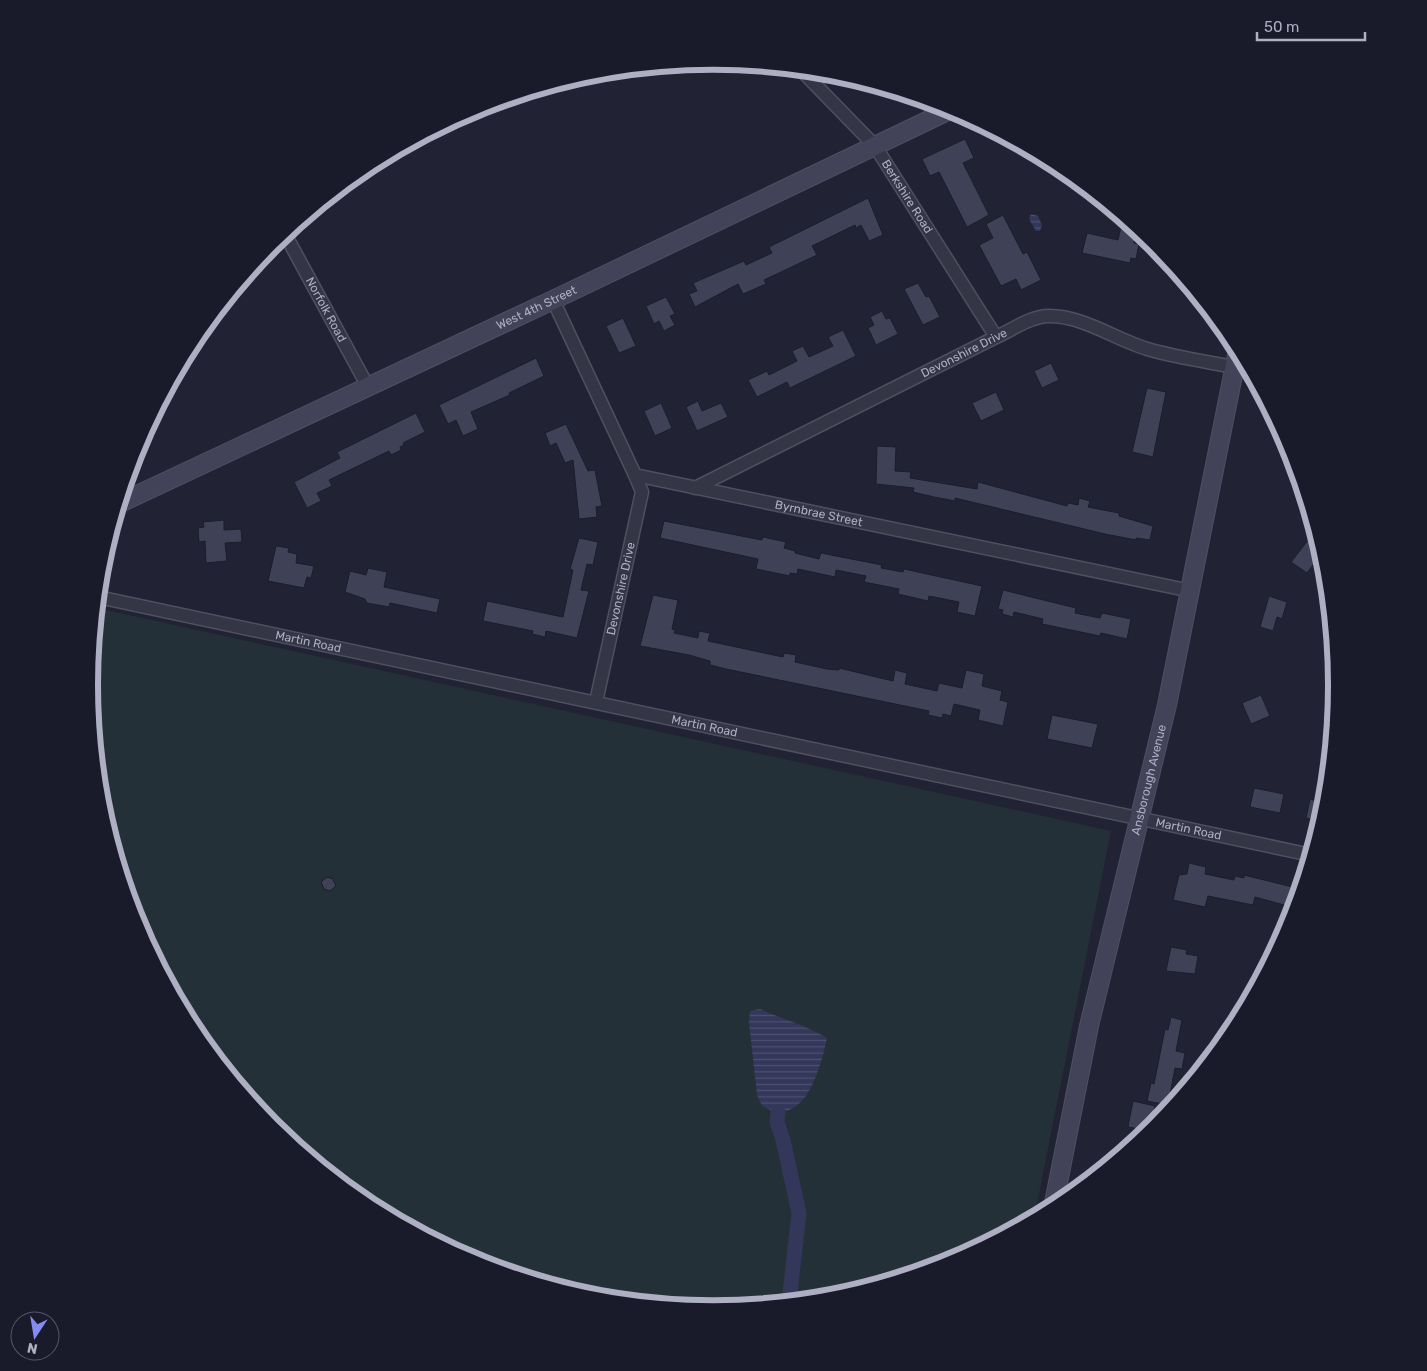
<svg xmlns="http://www.w3.org/2000/svg" width="1427" height="1371" viewBox="0 0 1427 1371" font-family="Rubik,sans-serif">
<style>
.green{fill:#243037}
.water{fill:url(#water-rules)}
.lines{fill:none;stroke-linecap:round;stroke-linejoin:round}
.canal{stroke:#33375a;stroke-width:15}
.building{fill:#3f4157;stroke:#1b1d2c}
.minor-casing{stroke:#4e5061;stroke-width:15}
.secondary-casing{stroke:#4e5061;stroke-width:20}
.minor{stroke:#343646;stroke-width:12}
.secondary{stroke:#424359;stroke-width:18}
.labels{text-anchor:middle;stroke-width:5;stroke-linejoin:round;paint-order:stroke}
.street-label{font-size:12px;fill:#aeafc3;stroke:#1a1b2a}
.rim{fill:none;stroke:#aeafc3;stroke-width:6}
</style>
<defs>
<pattern id="water-rules" width="6" height="5" patternUnits="userSpaceOnUse" patternTransform="scale(1.25)"><rect width="6" height="5" fill="#33375a"/><path d="M0 2.5h6" fill="none" stroke="#4e5170"/></pattern>
</defs>
<rect width="100%" height="100%" fill="#212335"/>
<path class="green" d="M97,608L1111,831L1034,1219L952,1262L835,1298L714,1310L591,1298L474,1262L366,1204L272,1127L194,1032L137,924L101,807L89,685Z"/>
<path class="water" d="M1031,214L1038,216L1042,225L1040,231H1036L1029,219Z
M760,1009C782,1019 806,1025 827,1038C822,1061 809,1117 776,1111C772,1111 766,1108 762,1106L757,1095L749,1022L750,1011Z"/>
<g class="lines">
<path class="canal" d="M778,1112L777,1122L783,1140L799,1213L789,1302"/>
</g>
<path class="building" d="M965,139L974,158L963,163L989,215L967,227L939,172L930,176L922,159Z
M868,198L883,235L869,241L861,225L856,228L855,225L812,246L817,255L764,280L766,284L743,294L738,284L695,307L689,294L697,291L693,283L744,261L746,265L772,253L769,247Z
M1003,215L1023,254L1027,252L1041,280L1021,290L1016,279L1001,286L979,245L993,238L986,224Z
M1122,222L1129,223L1137,229L1134,243L1139,244L1136,259L1131,258L1130,263L1082,253L1087,233L1118,240Z
M918,283L926,297L929,296L940,317L923,325L904,289Z
M666,297L675,314L670,316L675,325L664,331L659,321L654,324L646,306Z
M882,311L886,319L890,318L898,334L876,345L868,328L874,325L870,317Z
M623,318L636,346L619,353L606,326Z
M843,330L856,356L790,388L787,382L757,397L748,380L767,371L769,375L797,361L792,351L803,346L809,357L833,346L828,337Z
M536,358L544,376L509,393L510,395L471,412L478,429L463,436L456,420L448,424L439,405Z
M1051,363L1059,380L1042,388L1034,371Z
M1147,388L1166,392L1153,457L1132,452Z
M996,392L1004,410L981,421L972,403Z
M698,401L702,411L721,403L728,417L697,431L686,407Z
M661,403L672,428L655,436L644,411Z
M416,413L425,432L403,443L404,445L400,447L401,450L391,455L389,451L329,480L332,486L317,493L321,501L307,508L294,482L340,458L337,452Z
M566,424L588,471L595,470L602,506L596,507L597,517L579,519L573,460L565,463L556,443L550,446L545,433Z
M877,446L896,447L895,471L911,472L910,478L977,489L978,482L1067,506L1068,503L1078,505L1079,498L1090,501L1088,507L1119,513V516L1153,526L1150,540L1136,538V540L1105,534L955,498V501L934,497L913,492L914,488L876,484Z
M224,520V530L241,529L242,542L225,543L227,561L206,563L205,541L199,542L198,528L204,527L203,522Z
M664,521L762,540L763,537L786,542L784,548L795,551V553L819,559L821,553L882,565L881,568L903,572L904,569L982,586L975,616L957,612L959,602L929,596L928,601L898,594L899,589L864,582L866,576L836,570L835,577L798,569L797,574L790,573V576L756,569L758,559L660,538Z
M1316,530L1322,553L1307,573L1291,562Z
M579,538L598,542L593,565L587,564L581,590L589,591L577,638L546,631L545,637L532,634L533,631L483,621L487,601L563,617L573,570L570,569Z
M276,546L289,548L288,552L297,554L296,563L314,566L311,578L307,577L304,588L268,581Z
M368,568L387,572L384,587L440,599L437,613L390,603L389,607L367,603L365,599L345,592L350,571L366,575Z
M1003,590L1076,608L1075,613L1100,618L1102,613L1131,619L1127,639L1101,633L1100,636L1042,624L1043,619L1014,612L1013,617L1002,614L1003,610L998,609Z
M653,595L678,600L672,629L675,630L674,633L698,638L699,631L710,633L708,641L783,657L784,653L796,655L795,662L827,669L839,670V668L893,681L895,670L907,673L905,684L937,691L939,683L962,688L966,670L984,674L982,686L1002,691L1000,700L1008,702L1003,726L978,720L980,710L954,704L951,716L943,714L942,718L928,715L929,711L726,669L710,665V661L689,655L640,646Z
M1269,596L1287,602L1282,619L1277,617L1273,631L1260,627Z
M1261,695L1270,716L1251,724L1242,703Z
M1052,715L1098,724L1092,748L1047,739Z
M1254,788L1284,794L1280,813L1250,807Z
M1310,799L1326,803L1321,822L1306,818Z
M1189,863L1206,867L1205,874L1234,880L1235,876L1244,878V875L1301,889L1295,908L1255,897L1253,905L1208,896L1205,907L1173,900L1179,875L1187,874Z
M327,877L333,879L336,886L330,891L324,889L321,882Z
M1171,947L1187,950L1186,954L1198,956L1195,974L1166,971Z
M1171,1017L1182,1020L1176,1051L1185,1053L1182,1069L1175,1068L1168,1105L1147,1101L1151,1083L1154,1084L1165,1029L1168,1030Z
M1133,1101L1155,1106L1149,1132L1136,1143L1139,1129L1128,1127Z"/>
<g class="lines">
<g class="minor-casing">
<g id="minor">
<path id="s1" d="M801,70L875,146L996,337"/>
<path d="M929,102L934,117"/>
<path id="s2" d="M285,234L367,385"/>
<path id="s3" d="M553,300L635,475L1191,591"/>
<path id="s4" d="M695,488L996,337C1012,330 1031,316 1049,316C1085,316 1117,341 1151,350C1183,359 1217,363 1249,370"/>
<path id="s5" d="M98,597L1311,855"/>
<path id="s6" d="M596,702L642,492L635,475"/>
</g>
</g>
<g class="secondary-casing">
<g id="secondary">
<path id="s7" d="M120,503L553,300L952,109"/>
<path id="s8" d="M1053,1208L1089,1026L1167,705L1238,350"/>
</g>
</g>
<use href="#minor" class="minor"/>
<use href="#secondary" class="secondary"/>
</g>
<g class="labels">
<g class="street-label">
<text dy="4" stroke="none"><textPath href="#s1" startOffset="166">Berkshire Road</textPath></text>
<text dy="4" stroke="none"><textPath href="#s7" startOffset="460">West 4th Street</textPath></text>
<text dy="4" stroke="none"><textPath href="#s2" startOffset="86">Norfolk Road</textPath></text>
<text dy="4" stroke="none"><textPath href="#s4" startOffset="301">Devonshire Drive</textPath></text>
<text dy="4" stroke="none"><textPath href="#s3" startOffset="381">Byrnbrae Street</textPath></text>
<text dy="4" stroke="none"><textPath href="#s6" startOffset="116">Devonshire Drive</textPath></text>
<text dy="4" stroke="none"><textPath href="#s5" startOffset="215">Martin Road</textPath></text>
<text dy="4" stroke="none"><textPath href="#s5" startOffset="620">Martin Road</textPath></text>
<text dy="4" stroke="none"><textPath href="#s8" startOffset="439">Ansborough Avenue</textPath></text>
<text dy="4" stroke="none"><textPath href="#s5" startOffset="1115">Martin Road</textPath></text>
</g>
</g>
<path d="M0 0H1427V1371H0ZM98 685a615 615 0 1 1 1230 0a615 615 0 1 1-1230 0Z" fill="#1a1b2a" fill-rule="evenodd"/>
<path class="rim" d="M98 685a615 615 0 1 1 1230 0a615 615 0 1 1-1230 0Z"/>
<g transform="translate(35 1336) rotate(192)"><circle r="24" fill="#1a1b2a" stroke="#555667"/>
<path d="M0-4L9 19L0 12L-9 19Z" fill="#848bf1"/>
<text y="-8" font-size="14" font-weight="bold" text-anchor="middle" fill="#aeafc3">N</text>
</g>
<path d="M1257 32v8h108v-8" fill="none" stroke="#aeafc3" stroke-width="2.5"/>
<text x="1264" y="32" font-size="15" fill="#aeafc3" stroke="#1a1b2a" stroke-width="4" paint-order="stroke">50 m</text>
</svg>
